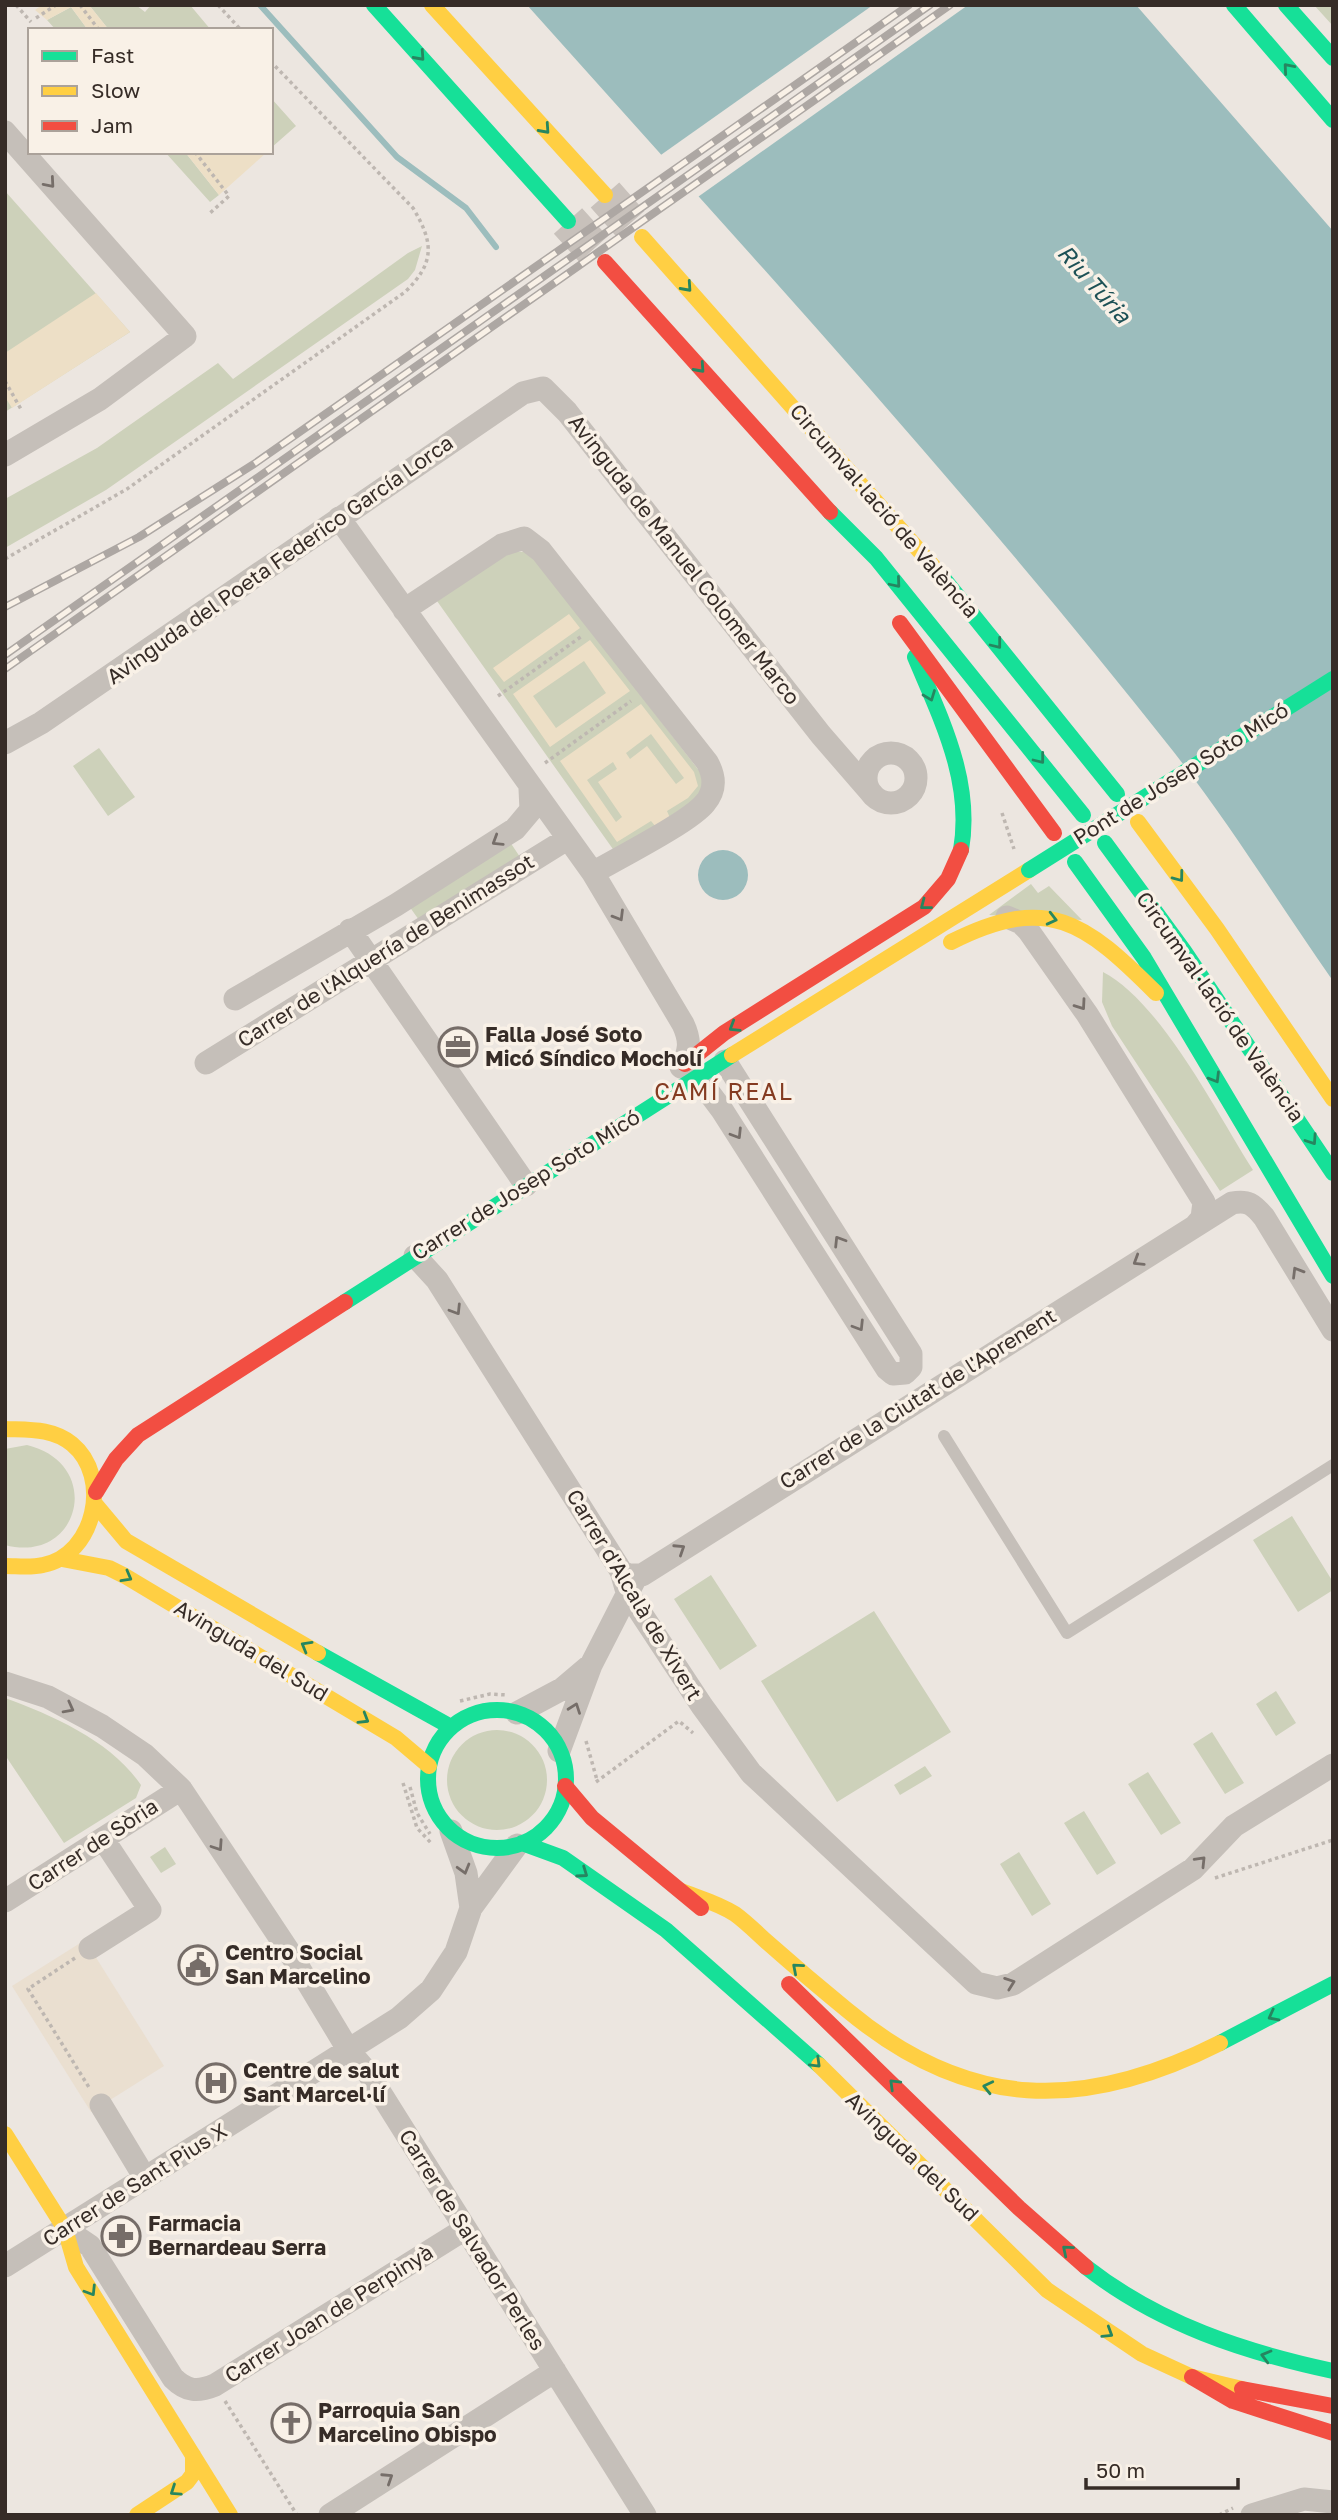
<svg xmlns="http://www.w3.org/2000/svg" width="1338" height="2520" viewBox="0 0 1338 2520" font-family="'Golos Text',sans-serif">
<style>
.green{fill:#cdd1ba}
.sand{fill:#eddfc6;fill-rule:evenodd}
.plaza{fill:#eadfd0}
.water{fill:#9cbdbd}
.pier{fill:#ece6e0}
.lines{fill:none;stroke-linecap:round;stroke-linejoin:round}
.stream{stroke:#9cbdbd;stroke-width:6}
.highway-tunnel{stroke:#c8c1bb;stroke-width:38;stroke-dasharray:38 19;stroke-linecap:butt}
.path{stroke:#beb7b1;stroke-width:3.5;stroke-dasharray:3.5 3.5;stroke-linecap:butt}
.lane{stroke:#c5bfb9;stroke-width:12}
.street{stroke:#c5bfb9;stroke-width:23}
.fast{stroke:#16e098;stroke-width:16}
.slow{stroke:#ffcf43;stroke-width:16}
.jam{stroke:#f24e42;stroke-width:16}
.rail-casing{stroke:#ada7a3;stroke-width:8}
.rail{stroke:#f9f1e7;stroke-width:5;stroke-dasharray:16;stroke-linecap:butt}
.fast-bridge{stroke:#16e098;stroke-width:16}
.oneway{stroke:#268660}
.oneway2{stroke:#766e69}
.labels{text-anchor:middle;stroke-width:7;stroke-linejoin:round;paint-order:stroke}
.street-label{font-size:21px;fill:#362c27;stroke:#f9f1e7}
.poi-label{font-size:21px;font-weight:bold;fill:#362c27;stroke:#f9f1e7;text-anchor:start}
.water-label{font-size:23px;font-style:italic;fill:#1d5156;stroke:#f9f1e7}
.neighbourhood-label{font-size:23px;letter-spacing:2px;fill:#843b21;stroke:#f9f1e7}
</style>
<rect width="100%" height="100%" fill="#ece6e0"/>
<path class="green" d="M89,5H136L145,12L151,5H190L211,30H109Z
M1314,5H1333V26Z
M71,7L88,30H56L47,20Z
M271,98L296,126L271,148Z
M165,152H185L219,195L210,202Z
M5,191L130,332L5,412Z
M422,246L415,270L408,279L106,490L5,548V499L97,448L218,363L233,379L408,253Z
M510,551L527,552L534,557L704,777L701,796L615,852L437,601Z
M99,748L135,797L108,816L73,766Z
M510,842L520,857L419,920L409,906Z
M1031,884L1038,893L1049,886L1082,920L989,915Z
M1103,972C1162,1003 1217,1114 1253,1170L1220,1191L1112,1026L1102,1002Z
M27,1445C105,1464 80,1565 5,1545V1449Z
M1292,1516L1333,1582V1590L1298,1612L1253,1540Z
M711,1575L757,1646L720,1670L674,1599Z
M874,1611L951,1732L837,1802L761,1681Z
M1276,1691L1296,1723L1276,1736L1256,1704Z
M5,1698C54,1716 111,1741 141,1785L136,1798L64,1843L5,1755Z
M447 1780a50 50 0 1 1 100 0a50 50 0 1 1-100 0Z
M1212,1732L1244,1783L1225,1794L1193,1744Z
M925,1766L932,1776L900,1795L894,1785Z
M1148,1772L1181,1823L1161,1835L1128,1784Z
M1084,1811L1116,1863L1097,1875L1064,1823Z
M165,1847L176,1864L161,1873L150,1857Z
M1019,1852L1051,1904L1032,1916L1000,1864Z"/>
<path class="sand" d="M42,5H89L109,30H88L71,7L47,20L35,10Z
M185,152H265L266,153L219,195Z
M96,293L130,332L12,408L5,397V353Z
M569,614L580,628L504,682L493,668Z
M590,640L630,691L550,747L513,694ZM584,661L606,693L556,728L533,696Z
M641,704L694,772L698,786L688,798L667,811L670,818L656,827L651,821L617,842L560,761ZM651,734L684,778L676,784L647,746L630,759L626,753ZM613,762L617,769L598,782L622,817L616,822L587,780Z"/>
<path class="plaza" d="M85,1940L164,2066L91,2112L12,1986Z"/>
<path class="water" d="M527,5H1136L1333,231V981C1280,905 1230,824 1173,751C969,492 746,250 527,5Z
M698 875a25 25 0 1 1 50 0a25 25 0 1 1-50 0Z"/>
<path class="pier" d="M873,5H968L695,199L658,157Z"/>
<g class="lines">
<path class="stream" d="M260,5L397,157L466,208L496,247"/>
<path class="highway-tunnel" d="M605,195L642,237
M568,221L605,262"/>
<path class="path" d="M16,5L31,22
M80,5L99,30
M218,5L241,30
M36,18L56,5
M195,152L229,196L210,213
M5,381L22,411
M5,559L127,489L405,292C435,263 434,243 413,208L271,62
M498,696L582,636
M545,763L631,701
M1002,813L1014,849
M460,1701L490,1694L507,1695
M586,1741L597,1780
M596,1782L679,1721L693,1733
M403,1783L417,1828L432,1844
M410,1787L417,1813L430,1834
M1215,1878L1333,1840
M75,1958L28,1989L90,2089
M225,2401L297,2515
M1219,2515L1233,2508"/>
<path class="lane" d="M944,1436L1067,1633L1333,1465"/>
<path class="street" d="M5,132L185,336L100,399L5,455
M339,518L593,873L683,1024C691,1041 690,1051 681,1067
M404,610L502,545L524,538L541,551L707,762C715,776 716,790 705,803C690,822 618,858 593,873
M5,743L41,723L523,393L543,388L567,412L821,735L873,795
M866 778a25 25 0 1 1 50 0a25 25 0 1 1-50 0Z
M1007,917L1021,923L1028,930L1087,1014L1204,1202L1202,1218L1196,1225
M350,930L526,1185
M235,999L396,905L515,829L531,810L530,789
M206,1063L567,839
M698,1078L722,1110L887,1369L893,1374L905,1373L911,1367V1354L725,1061
M415,1256L437,1280L621,1571L627,1592L702,1706L751,1773L976,1983L997,1988L1013,1984L1193,1869L1234,1826L1333,1765
M621,1571L628,1575H642L1232,1203C1248,1200 1253,1204 1264,1217L1333,1330
M5,1683L48,1697L102,1726L145,1755L181,1789L290,1953L349,2051L368,2073L645,2515
M517,1713L562,1689L588,1667
M559,1751L591,1665L634,1581
M451,1831L466,1873L471,1908
M5,1901L181,1789
M90,1948L150,1910L103,1839
M101,2105L145,2178
M65,2229L90,2246L173,2378C187,2392 198,2392 215,2385L465,2229
M5,2266L399,2018L431,1990L456,1952L471,1908L517,1845
M330,2515L555,2371
M1252,2515L1304,2499L1333,2502"/>
<path class="fast" d="M374,5L568,221
M1234,5L1333,120
M1286,5L1333,58
M830,512L876,558L1083,815
M939,573L1117,794
M915,657C941,719 973,781 961,850
M1105,843L1184,951L1333,1173
M1075,862L1144,958L1333,1276
M345,1302L732,1055
M318,1653L451,1727
M428 1779a69 69 0 1 1 138 0a69 69 0 1 1-138 0Z
M522,1843L563,1858L666,1930L819,2065
M1220,2043L1333,1984
M1086,2267C1159,2324 1244,2352 1333,2371"/>
<path class="slow" d="M432,5L605,195
M642,237L939,573
M1138,822L1217,929L1333,1099
M951,942C1048,893 1085,922 1156,993
M732,1055L1029,870
M5,1429C29,1430 52,1428 72,1444C112,1477 95,1555 43,1565C31,1568 17,1566 5,1566
M96,1505L126,1541L318,1653
M62,1559L109,1568L125,1576L396,1738L429,1766
M681,1891C699,1898 718,1903 735,1914C746,1922 756,1932 767,1942C793,1965 820,1988 847,2010C968,2111 1083,2112 1220,2043
M819,2065L1047,2290L1142,2354L1192,2377L1242,2389
M5,2134L65,2229L76,2267L230,2515
M137,2515L187,2482L193,2474V2455"/>
<path class="jam" d="M605,262L830,512
M900,623L1054,833
M685,1064L724,1033L924,907L948,879L961,850
M96,1492L116,1459L138,1435L345,1302
M565,1786L592,1818L701,1908
M789,1984L1019,2208L1086,2267
M1192,2377L1233,2401L1333,2433
M1242,2389L1333,2406"/>
<g class="rail-casing">
<path id="rail" d="M5,607L139,537L254,464L909,5
M5,655L930,5
M5,669L950,5"/>
</g>
<use href="#rail" class="rail"/>
<path class="fast-bridge" d="M1029,870L1333,679"/>
</g>
<defs><path id="oneway-chevron" d="M-2-3.5L2.5 0L-2 3.5" fill="none" stroke-width="1.6" stroke-linecap="round" stroke-linejoin="round" transform="scale(1.75)"/></defs>
<g class="oneway">
<use href="#oneway-chevron" transform="translate(420 56) rotate(48)"/>
<use href="#oneway-chevron" transform="translate(1288 68) rotate(-131)"/>
<use href="#oneway-chevron" transform="translate(545 129) rotate(48)"/>
<use href="#oneway-chevron" transform="translate(687 287) rotate(48)"/>
<use href="#oneway-chevron" transform="translate(700 368) rotate(48)"/>
<use href="#oneway-chevron" transform="translate(896 583) rotate(50)"/>
<use href="#oneway-chevron" transform="translate(997 644) rotate(52)"/>
<use href="#oneway-chevron" transform="translate(930 696) rotate(69)"/>
<use href="#oneway-chevron" transform="translate(1040 759) rotate(52)"/>
<use href="#oneway-chevron" transform="translate(1179 877) rotate(53)"/>
<use href="#oneway-chevron" transform="translate(925 905) rotate(142)"/>
<use href="#oneway-chevron" transform="translate(1052 919) rotate(14)"/>
<use href="#oneway-chevron" transform="translate(734 1027) rotate(148)"/>
<use href="#oneway-chevron" transform="translate(1215 1078) rotate(59)"/>
<use href="#oneway-chevron" transform="translate(1312 1140) rotate(56)"/>
<use href="#oneway-chevron" transform="translate(127 1577) rotate(29)"/>
<use href="#oneway-chevron" transform="translate(306 1646) rotate(-150)"/>
<use href="#oneway-chevron" transform="translate(364 1719) rotate(31)"/>
<use href="#oneway-chevron" transform="translate(583 1873) rotate(35)"/>
<use href="#oneway-chevron" transform="translate(797 1968) rotate(-139)"/>
<use href="#oneway-chevron" transform="translate(1273 2016) rotate(152)"/>
<use href="#oneway-chevron" transform="translate(816 2063) rotate(44)"/>
<use href="#oneway-chevron" transform="translate(894 2084) rotate(-136)"/>
<use href="#oneway-chevron" transform="translate(988 2087) rotate(-167)"/>
<use href="#oneway-chevron" transform="translate(1067 2250) rotate(-140)"/>
<use href="#oneway-chevron" transform="translate(91 2291) rotate(58)"/>
<use href="#oneway-chevron" transform="translate(1108 2333) rotate(32)"/>
<use href="#oneway-chevron" transform="translate(1266 2356) rotate(-165)"/>
<use href="#oneway-chevron" transform="translate(175 2491) rotate(146)"/>
</g>
<g class="oneway2">
<use href="#oneway-chevron" transform="translate(50 183) rotate(49)"/>
<use href="#oneway-chevron" transform="translate(497 841) rotate(148)"/>
<use href="#oneway-chevron" transform="translate(619 916) rotate(59)"/>
<use href="#oneway-chevron" transform="translate(1081 1005) rotate(55)"/>
<use href="#oneway-chevron" transform="translate(737 1134) rotate(58)"/>
<use href="#oneway-chevron" transform="translate(839 1241) rotate(-122)"/>
<use href="#oneway-chevron" transform="translate(1138 1261) rotate(148)"/>
<use href="#oneway-chevron" transform="translate(1297 1272) rotate(-121)"/>
<use href="#oneway-chevron" transform="translate(456 1310) rotate(58)"/>
<use href="#oneway-chevron" transform="translate(859 1326) rotate(58)"/>
<use href="#oneway-chevron" transform="translate(680 1549) rotate(-33)"/>
<use href="#oneway-chevron" transform="translate(69 1708) rotate(28)"/>
<use href="#oneway-chevron" transform="translate(575 1708) rotate(-70)"/>
<use href="#oneway-chevron" transform="translate(218 1846) rotate(56)"/>
<use href="#oneway-chevron" transform="translate(1201 1861) rotate(-46)"/>
<use href="#oneway-chevron" transform="translate(464 1869) rotate(74)"/>
<use href="#oneway-chevron" transform="translate(1010 1983) rotate(-20)"/>
<use href="#oneway-chevron" transform="translate(388 2478) rotate(-33)"/>
</g>
<defs>
<g id="office-ring" transform="scale(2.0125)"><circle r="9.5" fill="#f9f1e7" stroke="#766d68" stroke-width="1.5"/><path d="M-6-3h4V-5.5h4V-3h4V5H-6ZM-1-4.5V-3h2v-1.5ZM-6 0V1H6V0Z" fill="#766d68"/></g>
<g id="civic-ring" transform="scale(2.0125)"><circle r="9.5" fill="#f9f1e7" stroke="#766d68" stroke-width="1.5"/><path d="M-.6-6.5H3V-4.5H.6V-3L4-1V1h2V6H-6V1h2V-1L-.6-3ZM-1.2 2.5V6h2.4V2.5Z" fill="#766d68"/></g>
<g id="hospital-ring" transform="scale(2.0125)"><circle r="9.5" fill="#f9f1e7" stroke="#766d68" stroke-width="1.5"/><path d="M-5-5h3v3.5h4V-5h3V5h-3V1.5h-4V5h-3Z" fill="#766d68"/></g>
<g id="pharmacy-ring" transform="scale(2.0125)"><circle r="9.5" fill="#f9f1e7" stroke="#766d68" stroke-width="1.5"/><path d="M-2-6h4v4h4v4h-4v4h-4v-4h-4v-4h4Z" fill="#766d68"/></g>
<g id="church-ring" transform="scale(2.0125)"><circle r="9.5" fill="#f9f1e7" stroke="#766d68" stroke-width="1.5"/><path d="M-1.2-6h2.4v3.5h3.3v2.4h-3.3V6h-2.4V-.1h-3.3v-2.4h3.3Z" fill="#766d68"/></g>
</defs>
<g fill-rule="evenodd">
<use href="#office-ring" x="458" y="1047"/>
<use href="#civic-ring" x="198" y="1965"/>
<use href="#hospital-ring" x="216" y="2083"/>
<use href="#pharmacy-ring" x="121" y="2236"/>
<use href="#church-ring" x="291" y="2423"/>
</g>
<g class="labels">
<g class="street-label">
<text transform="translate(884 511) rotate(49)" y="7">Circumval·lació de València</text>
<text transform="translate(280 560) rotate(-35)" y="7">Avinguda del Poeta Federico García Lorca</text>
<text transform="translate(684 560) rotate(52)" y="7">Avinguda de Manuel Colomer Marco</text>
<text transform="translate(1181 774) rotate(-32)" y="7">Pont de Josep Soto Micó</text>
<text transform="translate(386 951) rotate(-32)" y="7">Carrer de l'Alquería de Benimassot</text>
<text transform="translate(1220 1007) rotate(55)" y="7">Circumval·lació de València</text>
<text transform="translate(526 1185) rotate(-32)" y="7">Carrer de Josep Soto Micó</text>
<text transform="translate(918 1399) rotate(-32)" y="7">Carrer de la Ciutat de l'Aprenent</text>
<text transform="translate(634 1595) rotate(59)" y="7">Carrer d'Alcalà de Xivert</text>
<text transform="translate(251 1651) rotate(31)" y="7">Avinguda del Sud</text>
<text transform="translate(93 1845) rotate(-33)" y="7">Carrer de Sòria</text>
<text transform="translate(912 2157) rotate(44)" y="7">Avinguda del Sud</text>
<text transform="translate(135 2185) rotate(-32)" y="7">Carrer de Sant Pius X</text>
<text transform="translate(472 2240) rotate(58)" y="7">Carrer de Salvador Perles</text>
<text transform="translate(329 2314) rotate(-32)" y="7">Carrer Joan de Perpinyà</text>
</g>
<g class="poi-label">
<text x="485" y="1042">Falla José Soto<tspan x="485" dy="24">Micó Síndico Mocholí</tspan></text>
<text x="225" y="1960">Centro Social<tspan x="225" dy="24">San Marcelino</tspan></text>
<text x="243" y="2078">Centre de salut<tspan x="243" dy="24">Sant Marcel·lí</tspan></text>
<text x="148" y="2231">Farmacia<tspan x="148" dy="24">Bernardeau Serra</tspan></text>
<text x="318" y="2418">Parroquia San<tspan x="318" dy="24">Marcelino Obispo</tspan></text>
</g>
<g class="water-label">
<text transform="translate(1094 284) rotate(48)" y="8">Riu Túria</text>
</g>
<g class="neighbourhood-label">
<text x="724" y="1100">CAMÍ REAL</text>
</g>
</g>
<rect width="1338" height="2520" fill="none" stroke="#362c27" stroke-width="14"/>
<rect x="28" y="28" width="245" height="126" fill="#f9f1e7" stroke="#aba29a" stroke-width="2"/>
<rect x="42" y="51" width="35" height="10" fill="#16e098" stroke="#aba29a" stroke-width="2"/>
<text x="91" y="63" font-size="21" fill="#362c27">Fast</text>
<rect x="42" y="86" width="35" height="10" fill="#ffcf43" stroke="#aba29a" stroke-width="2"/>
<text x="91" y="98" font-size="21" fill="#362c27">Slow</text>
<rect x="42" y="121" width="35" height="10" fill="#f24e42" stroke="#aba29a" stroke-width="2"/>
<text x="91" y="133" font-size="21" fill="#362c27">Jam</text>
<path d="M1086 2478v10h152v-10" fill="none" stroke="#362c27" stroke-width="3.5"/>
<text x="1096" y="2478" font-size="21" fill="#362c27" stroke="#f9f1e7" stroke-width="5" paint-order="stroke">50 m</text>
</svg>
